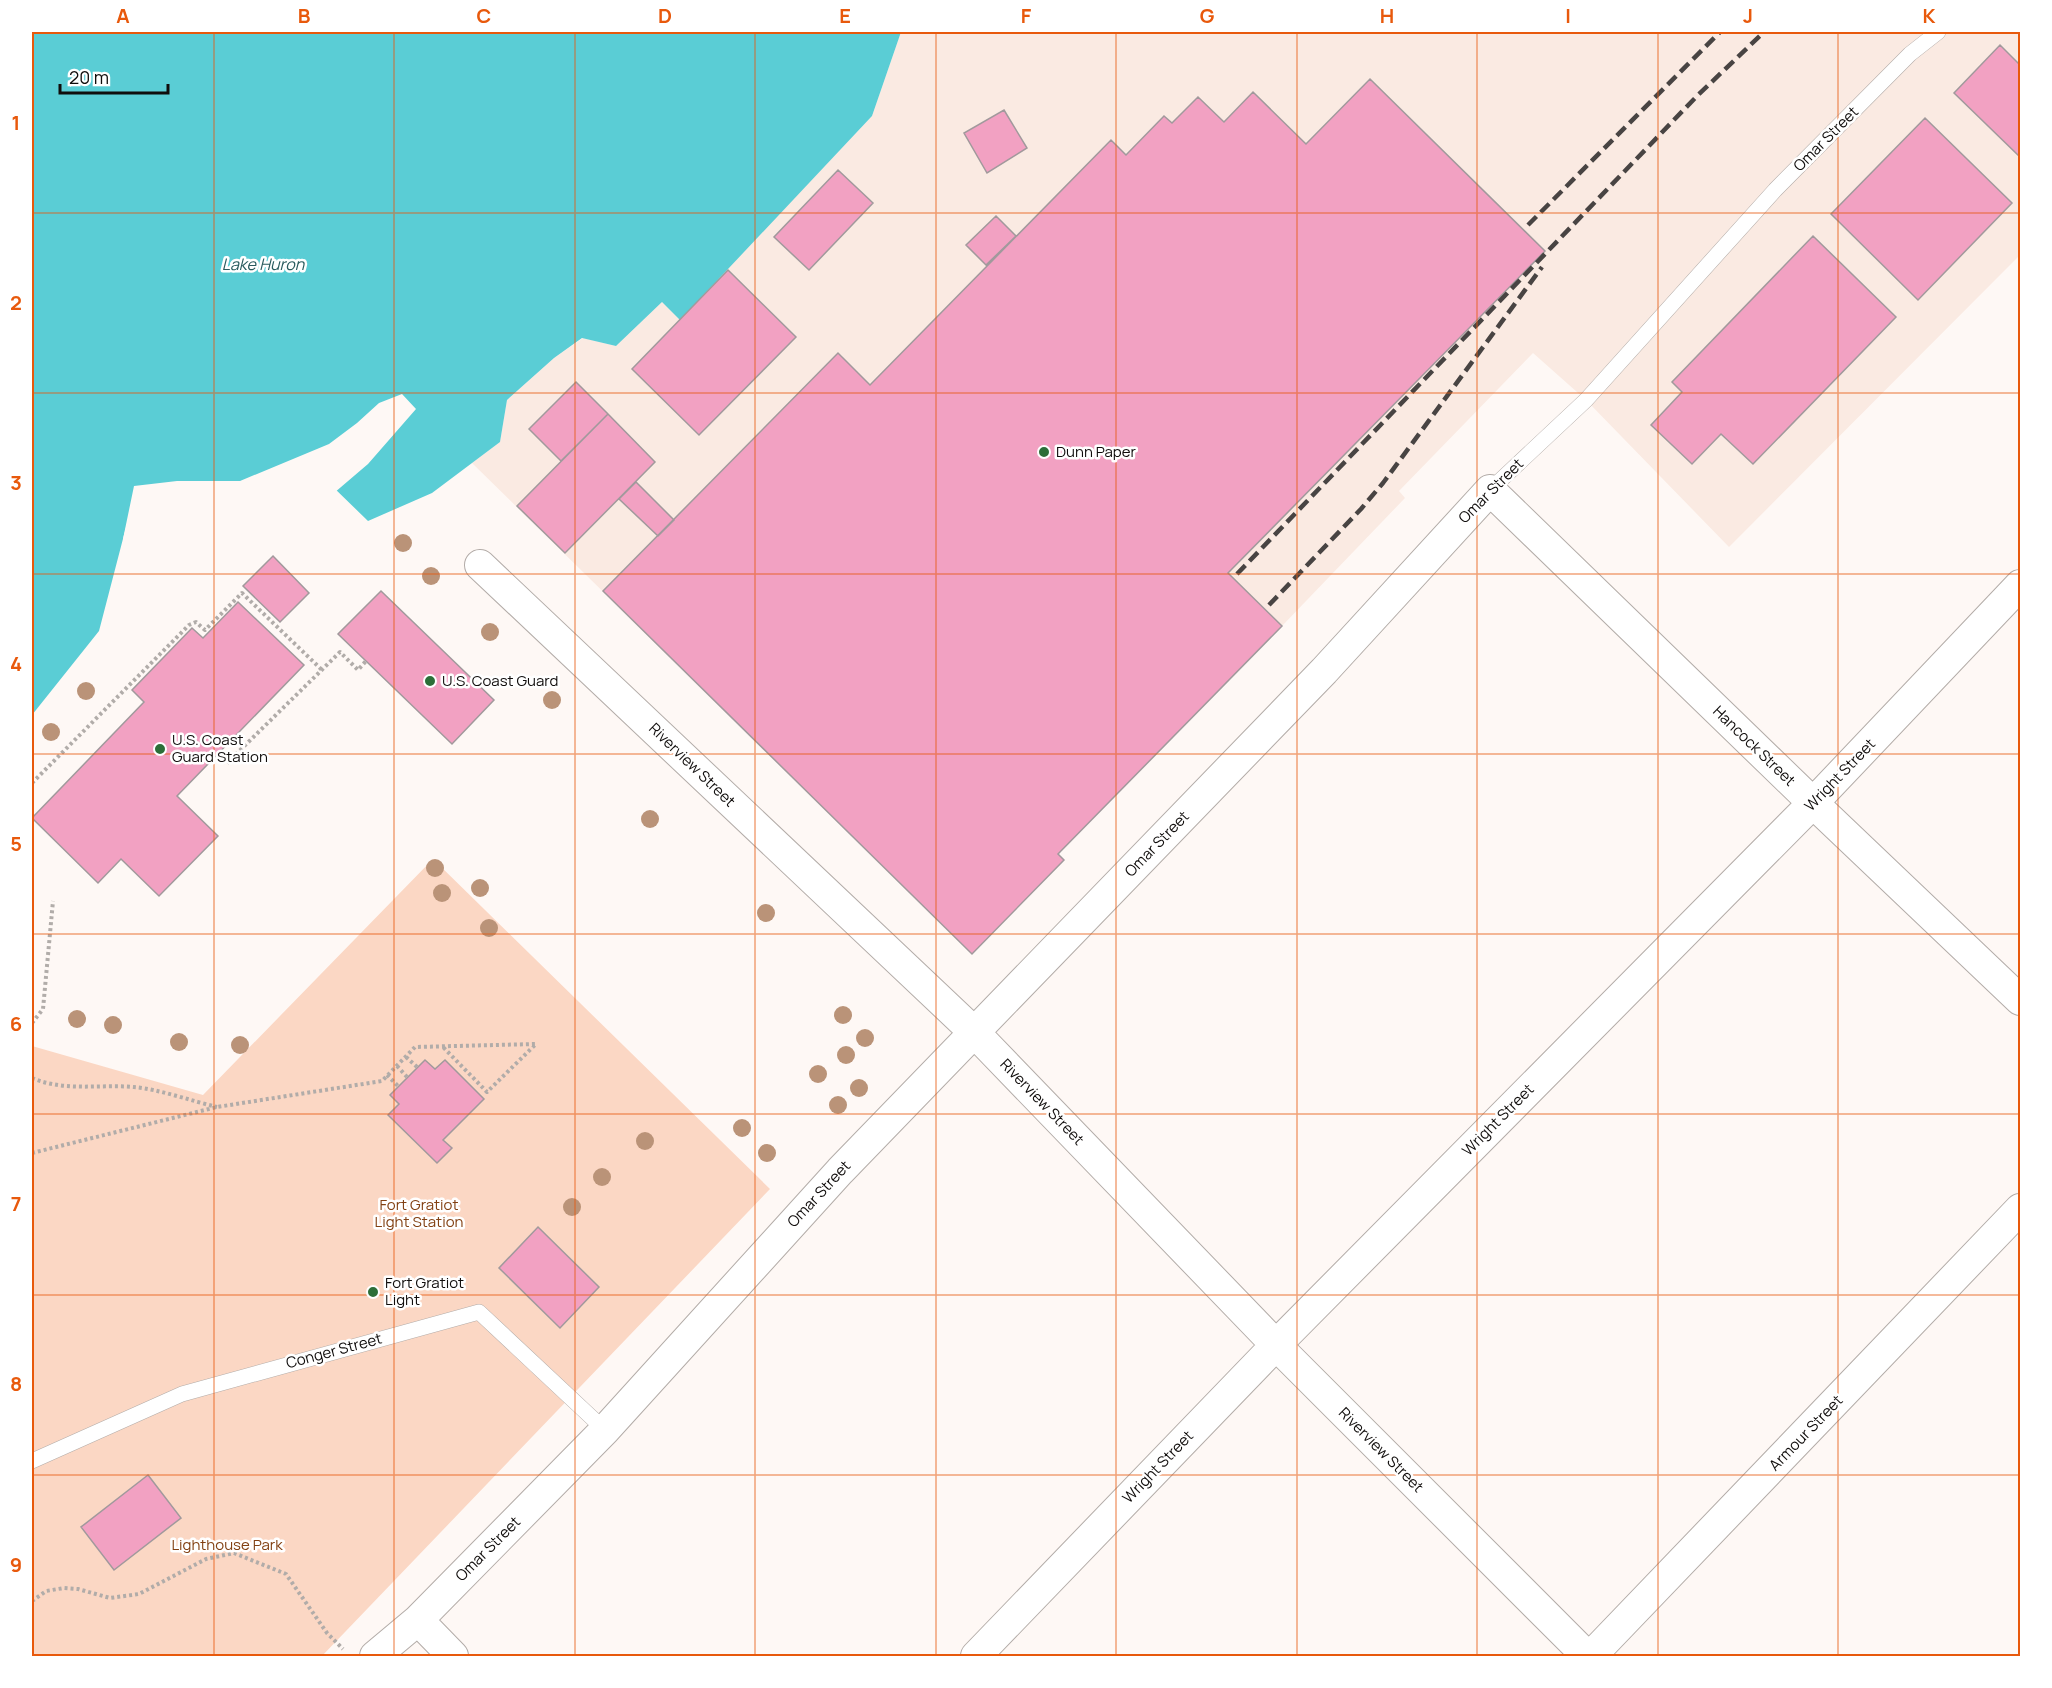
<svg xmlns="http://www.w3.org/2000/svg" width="2052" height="1688" viewBox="0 0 2052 1688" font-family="Manrope,sans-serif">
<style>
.built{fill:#faeae2}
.green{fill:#fbd7c4}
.water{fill:#5acdd5}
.pier{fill:#fef8f5}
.building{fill:#f2a1c2;stroke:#a1999c;stroke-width:1.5}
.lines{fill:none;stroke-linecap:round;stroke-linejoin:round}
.lane-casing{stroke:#b3aca8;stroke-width:16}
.street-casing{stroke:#b3aca8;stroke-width:32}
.path{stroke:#b1aca9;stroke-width:4;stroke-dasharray:3 3;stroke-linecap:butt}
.lane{stroke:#fff;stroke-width:15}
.street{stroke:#fff;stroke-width:30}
.rail{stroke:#484443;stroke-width:4.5;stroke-dasharray:12 6;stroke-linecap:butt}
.tree{fill:#ba9378}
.grid{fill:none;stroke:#e8590c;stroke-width:1.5;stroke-opacity:0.55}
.poi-dot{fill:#2c6e38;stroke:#fff;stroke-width:2}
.labels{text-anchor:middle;stroke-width:5;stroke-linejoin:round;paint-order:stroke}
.street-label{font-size:15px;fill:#100d0c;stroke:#fff}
.poi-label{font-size:15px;fill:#100d0c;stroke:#fff;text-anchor:start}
.park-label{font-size:15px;fill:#824012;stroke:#fff}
.water-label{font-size:16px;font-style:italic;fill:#295b5e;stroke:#fff}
.neatline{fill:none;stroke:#e8590c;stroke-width:2}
.grid-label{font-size:20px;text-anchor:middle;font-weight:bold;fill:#e8590c}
</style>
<rect width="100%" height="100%" fill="#fef8f5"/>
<path class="built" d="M901,32H2020V255L1729,547L1586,400L1533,353L1399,491L1405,498L1282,626L1058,854L1064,860L972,954L472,463L500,442L507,400L554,358L583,338L616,346L662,302L680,319L872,116Z"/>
<path class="green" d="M433,859L770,1189L322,1656H32V1046L203,1095Z"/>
<path class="water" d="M32,32H901L872,116L680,320L662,302L616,346L582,338L554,358L507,400L500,442L432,493L368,521L331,485L131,508L99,631L32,715Z"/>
<path class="pier" d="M402,394L416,409L368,464L334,493L330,489L298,503L193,524L133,511L126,540L123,539L134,486L177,481H240L329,444L357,423L379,403Z"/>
<path class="building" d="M2000,45L2020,65V157L1954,93Z
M1370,79L1545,251L1228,573L1282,626L1058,854L1064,860L972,954L603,591L838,353L870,385L1111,140L1126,155L1164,116L1172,123L1198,97L1224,122L1253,92L1306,144Z
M1004,110L1027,148L987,173L964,133Z
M1925,118L2012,203L1918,300L1831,214Z
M838,170L873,203L809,270L774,237Z
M996,216L1016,236L986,265L966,245Z
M1813,236L1896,317L1753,464L1721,434L1692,464L1651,425L1682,392L1672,382Z
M728,270L796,337L699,435L632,369Z
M576,382L608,414L561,461L529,429Z
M608,414L655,462L565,553L517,506Z
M636,482L674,520L658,536L619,499Z
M273,556L309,593L280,622L243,586Z
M381,591L494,700L452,744L338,634Z
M238,602L304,665L177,796L218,836L159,896L121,859L98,883L32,818L144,702L132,690L192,628L203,638Z
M425,1060L435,1069L445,1060L484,1099L443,1140L452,1148L437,1163L388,1115L399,1104L390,1095Z
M538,1227L599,1287L560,1328L499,1268Z
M148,1475L181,1518L114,1570L81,1527Z"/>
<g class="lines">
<g class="lane-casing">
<path id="lane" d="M1490,490L1586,400L1775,190L1910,54L1938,32
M32,1461L182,1394L479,1312L605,1430"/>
</g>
<g class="street-casing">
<path id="street" d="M480,565L974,1032L1276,1345L1587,1656
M418,1620L453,1656
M375,1656L418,1620L605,1430L840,1171L1324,671L1490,490L1813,803L2020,1000
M976,1656L1276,1345L1813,803L2020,585
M1591,1656L2020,1209"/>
</g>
<path class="path" d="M227,763L340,652L358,670L366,661
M32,783L189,625L196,622L205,630L242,593L322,670
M32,1023L43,1009L53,901
M406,1057L417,1067
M397,1066L407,1077
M387,1075L398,1086
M32,1078C65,1092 99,1084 134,1087C158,1089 192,1101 217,1107
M32,1153L217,1107L382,1081L415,1047L536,1044L487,1092L442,1046
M32,1601L46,1591L64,1588L78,1589L110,1598L139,1594L206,1559L234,1553L286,1574L327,1633L343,1649"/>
<use href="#lane" class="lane"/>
<use href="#street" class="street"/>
<path class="rail" d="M1528,225L1720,32
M1237,574L1697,96L1764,32
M1269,605L1361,509L1383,483L1542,267"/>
</g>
<g class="tree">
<circle cx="403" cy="543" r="9"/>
<circle cx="431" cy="576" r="9"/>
<circle cx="490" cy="632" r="9"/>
<circle cx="86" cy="691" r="9"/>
<circle cx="552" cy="700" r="9"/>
<circle cx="51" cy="732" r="9"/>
<circle cx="650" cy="819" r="9"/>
<circle cx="435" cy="868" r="9"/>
<circle cx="480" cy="888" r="9"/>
<circle cx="442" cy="893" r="9"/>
<circle cx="766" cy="913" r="9"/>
<circle cx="489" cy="928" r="9"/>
<circle cx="843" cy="1015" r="9"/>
<circle cx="77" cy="1019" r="9"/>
<circle cx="113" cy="1025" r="9"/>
<circle cx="865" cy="1038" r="9"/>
<circle cx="179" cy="1042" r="9"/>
<circle cx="240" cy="1045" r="9"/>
<circle cx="846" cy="1055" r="9"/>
<circle cx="818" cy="1074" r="9"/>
<circle cx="859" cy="1088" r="9"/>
<circle cx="838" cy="1105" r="9"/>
<circle cx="742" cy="1128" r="9"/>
<circle cx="645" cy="1141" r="9"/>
<circle cx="767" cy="1153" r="9"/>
<circle cx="602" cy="1177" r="9"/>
<circle cx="572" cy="1207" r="9"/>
</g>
<path class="grid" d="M214,32V1656M394,32V1656M575,32V1656M755,32V1656M936,32V1656M1116,32V1656M1297,32V1656M1477,32V1656M1658,32V1656M1838,32V1656M32,213H2020M32,393H2020M32,574H2020M32,754H2020M32,934H2020M32,1114H2020M32,1295H2020M32,1475H2020"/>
<g class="poi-dot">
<circle cx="1044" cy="452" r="6"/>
<circle cx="430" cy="681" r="6"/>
<circle cx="160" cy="749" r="6"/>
<circle cx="373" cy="1292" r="6"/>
</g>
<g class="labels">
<g class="street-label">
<text transform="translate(1826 139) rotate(-45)" y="5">Omar Street</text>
<text transform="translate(1491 491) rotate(-45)" y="5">Omar Street</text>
<text transform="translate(1754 746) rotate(44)" y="5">Hancock Street</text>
<text transform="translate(692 765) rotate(44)" y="5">Riverview Street</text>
<text transform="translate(1840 775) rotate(-46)" y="5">Wright Street</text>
<text transform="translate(1157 844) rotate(-46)" y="5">Omar Street</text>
<text transform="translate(1042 1102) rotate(46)" y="5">Riverview Street</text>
<text transform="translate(1498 1120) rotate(-45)" y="5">Wright Street</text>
<text transform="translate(819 1194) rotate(-47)" y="5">Omar Street</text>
<text transform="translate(334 1351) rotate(-15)" y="5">Conger Street</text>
<text transform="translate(1806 1433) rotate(-46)" y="5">Armour Street</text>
<text transform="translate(1381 1450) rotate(45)" y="5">Riverview Street</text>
<text transform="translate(1158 1467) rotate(-46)" y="5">Wright Street</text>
<text transform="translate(488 1549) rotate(-45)" y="5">Omar Street</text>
</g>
<g class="poi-label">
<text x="1056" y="457">Dunn Paper</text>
<text x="442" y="686">U.S. Coast Guard</text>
<text x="172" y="745">U.S. Coast<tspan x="172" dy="17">Guard Station</tspan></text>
<text x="385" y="1288">Fort Gratiot<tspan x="385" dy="17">Light</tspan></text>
</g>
<g class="park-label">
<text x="419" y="1210">Fort Gratiot<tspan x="419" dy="17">Light Station</tspan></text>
<text x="227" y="1550">Lighthouse Park</text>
</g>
<g class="water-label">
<text x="263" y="270">Lake Huron</text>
</g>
</g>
<rect width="2052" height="1688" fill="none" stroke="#ffffff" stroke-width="66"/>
<path d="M60 84v9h108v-9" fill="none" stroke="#100d0c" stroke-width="3"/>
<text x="69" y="84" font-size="18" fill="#100d0c" stroke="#ffffff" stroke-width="4.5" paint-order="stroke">20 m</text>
<rect x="33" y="33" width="1986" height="1622" class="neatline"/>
<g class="grid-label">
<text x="123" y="23">A</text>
<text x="304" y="23">B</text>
<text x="484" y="23">C</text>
<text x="665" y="23">D</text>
<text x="845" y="23">E</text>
<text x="1026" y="23">F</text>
<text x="1207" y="23">G</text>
<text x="1387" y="23">H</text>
<text x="1568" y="23">I</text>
<text x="1748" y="23">J</text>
<text x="1929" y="23">K</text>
<text x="16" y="130">1</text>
<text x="16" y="310">2</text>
<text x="16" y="490">3</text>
<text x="16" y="671">4</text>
<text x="16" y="851">5</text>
<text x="16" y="1031">6</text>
<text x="16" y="1211">7</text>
<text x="16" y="1391">8</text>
<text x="16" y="1572">9</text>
</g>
</svg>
